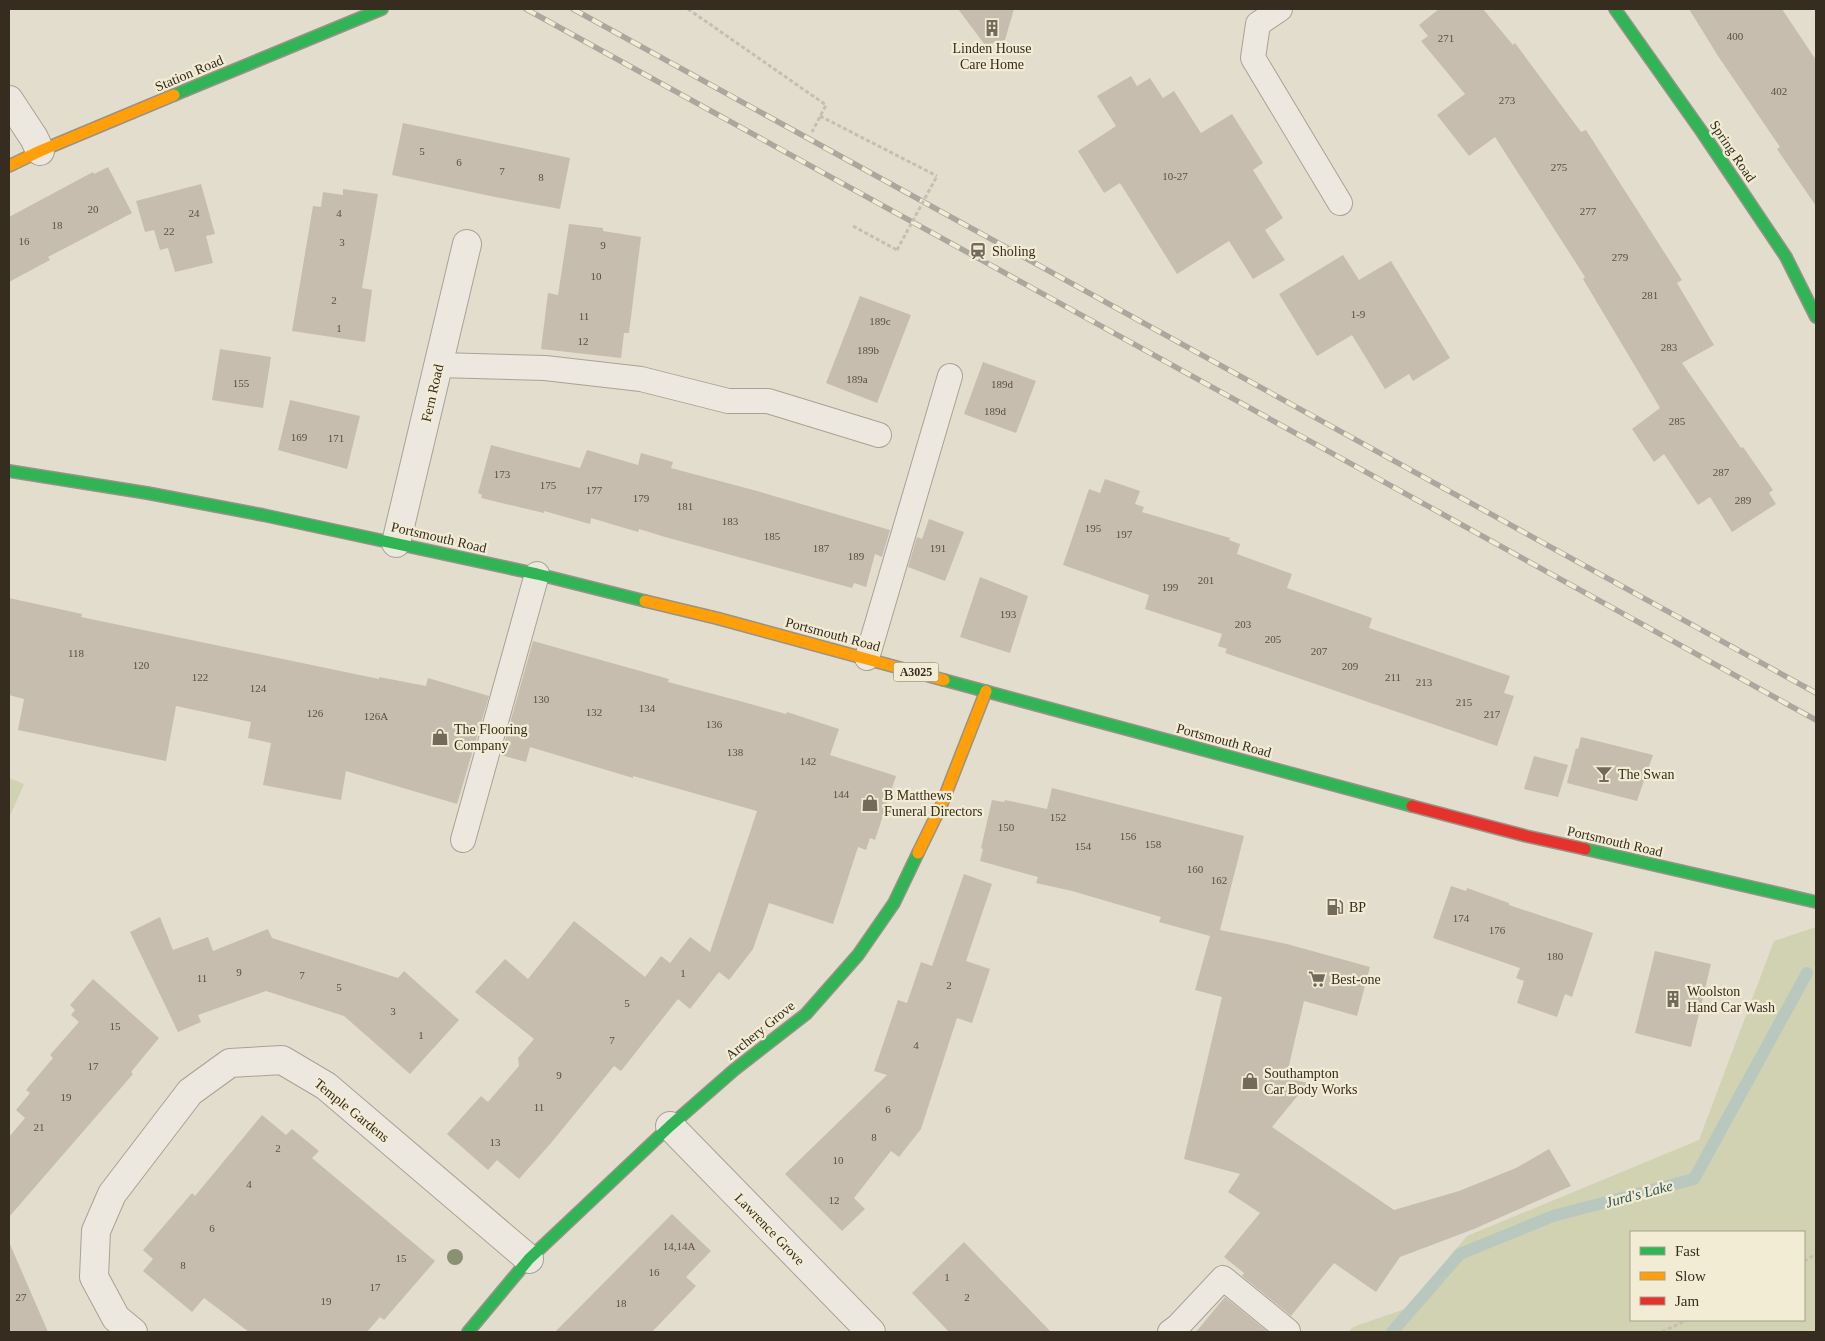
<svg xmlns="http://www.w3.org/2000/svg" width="1825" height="1341" viewBox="0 0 1825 1341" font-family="Georgia,serif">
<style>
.green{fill:#d0d2b1;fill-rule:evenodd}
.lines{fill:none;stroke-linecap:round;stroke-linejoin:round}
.stream{stroke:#b9c8bf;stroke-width:12}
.building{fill:#c6bdaf}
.lane-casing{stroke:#a8a296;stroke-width:26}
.street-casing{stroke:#a8a296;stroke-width:30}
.fast-casing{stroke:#989287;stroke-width:14}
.slow-casing{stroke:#989287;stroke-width:14}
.jam-casing{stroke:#989287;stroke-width:14}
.path{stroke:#c4bfb5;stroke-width:3;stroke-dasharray:4 2.5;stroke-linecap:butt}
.lane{stroke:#ece8df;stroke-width:24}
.street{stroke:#ece8df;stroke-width:28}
.fast{stroke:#30b455;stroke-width:11}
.slow{stroke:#ff9f0a;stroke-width:11}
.jam{stroke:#e5322d;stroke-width:11}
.rail-casing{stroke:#aba79f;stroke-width:5.5}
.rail{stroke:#f3ecd4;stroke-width:4;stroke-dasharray:11;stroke-linecap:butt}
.path-bridge{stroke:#c4bfb5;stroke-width:3;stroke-dasharray:4 2.5;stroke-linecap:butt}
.tree{fill:#8c9072}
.labels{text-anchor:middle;stroke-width:4.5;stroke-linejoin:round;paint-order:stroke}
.number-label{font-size:11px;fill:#5a5043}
.shield{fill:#f3ecd4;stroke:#6f6655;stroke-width:1}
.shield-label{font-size:12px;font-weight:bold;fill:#362c1f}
.poi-label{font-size:14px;fill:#362c1f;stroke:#f3ecd4;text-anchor:start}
.street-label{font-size:14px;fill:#362c1f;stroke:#f3ecd4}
.water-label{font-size:15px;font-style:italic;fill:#305555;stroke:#f3ecd4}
</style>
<rect width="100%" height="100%" fill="#e3ddcd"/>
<path class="green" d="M9,778L24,784L9,818Z
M1816,927V1332H1348L1353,1327L1405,1309L1467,1236L1699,1140L1774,941ZM1631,1232H1804V1320H1631Z"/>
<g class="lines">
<path class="stream" d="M1392,1332L1460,1254L1553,1216L1694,1179L1807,973"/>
</g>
<path class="building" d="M958,9H1014L1005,40L985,45Z
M1439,9H1483L1513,45L1515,43L1581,132L1586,130L1682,280L1677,283L1714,345L1682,363L1741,448L1743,447L1773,490L1769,493L1776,504L1732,532L1710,497L1698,505L1664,454L1654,462L1632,429L1660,408L1583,279L1585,277L1495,137L1469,156L1437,115L1465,94L1421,41L1428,36L1419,25Z
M1689,9H1782L1816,60V206L1777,149L1780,147L1718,56Z
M1131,76L1137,86L1150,78L1163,98L1174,91L1201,133L1232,114L1263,163L1253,170L1283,218L1265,230L1285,260L1253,279L1229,241L1177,274L1120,183L1104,193L1078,151L1116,126L1097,96Z
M403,123L570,158L560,209L495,197L392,175Z
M108,167L132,213L48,257L50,260L9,282V217L93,172L94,174Z
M201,184L215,234L206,236L213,263L175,272L168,248L160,250L154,230L145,232L136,201Z
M343,189L378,194L362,288L372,290L365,342L292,331L313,206L321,207L323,192L343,195Z
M569,224L603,228V231L641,237L629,333H624L621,358L541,349L548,293L558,295Z
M1343,255L1359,280L1391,261L1450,358L1413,381L1409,374L1385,389L1352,335L1317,356L1279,294Z
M860,296L911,315L877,403L826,383Z
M220,349L271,357L263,408L212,400Z
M983,362L1036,381L1016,433L964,414Z
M290,400L360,416L347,469L278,450Z
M491,445L580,468L587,450L638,465L641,453L673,462L671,468L757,491L890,530L882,557L875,554L866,587L854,583L852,588L665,537L639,529L638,532L591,518L590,524L544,511V513L481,498L482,495L478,493Z
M1105,479L1140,491L1135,504L1144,507L1142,512L1230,538L1229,540L1240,544L1237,554L1292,574L1287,588L1372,618L1369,628L1510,676L1504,693L1514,696L1497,746L1225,653L1227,649L1218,646L1222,634L1145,609L1149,595L1063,565L1089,489L1100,493Z
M929,519L964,532L945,581L908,567L917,537L922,539Z
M980,577L1028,596L1010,653L960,637Z
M9,598L82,614L81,617L379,679V677L426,686L428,678L489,696L457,804L346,771L341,800L263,785L271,743L248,738L251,722L176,706L166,761L18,730L24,699L9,695Z
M533,641L669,679L668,682L736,700L786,714L787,712L839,729L830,755L896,776L875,840L870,838L866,850L858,847L833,924L769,903L753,949L729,980L719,972L690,1009L678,999L621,1071L614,1066L551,1143L519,1179L497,1160L488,1170L447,1134L481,1096L488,1102L519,1066L518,1058L534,1039L475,992L505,959L528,979L574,921L645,977L661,956L670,963L690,937L710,952L757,811L633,776V778L530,747L526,762L501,755Z
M1581,737L1653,755L1637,801L1567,783L1576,748L1578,749Z
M1534,756L1568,765L1558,797L1524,789Z
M1052,788L1244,836L1220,930L1287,944L1370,967L1357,1016L1304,1001L1286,1078L1308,1083L1272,1127L1394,1210L1459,1191L1516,1168L1549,1149L1571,1186L1474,1229L1400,1257L1376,1292L1334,1263L1291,1316L1242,1276L1244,1273L1224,1257L1260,1213L1228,1192L1240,1174L1184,1159L1222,997L1195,990L1210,936L1159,922L1161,917L1072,891L1036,883L1038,877L980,861L983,849L981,848L992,800L1004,802L1005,800L1047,809Z
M964,874L992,884L966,961L990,969L972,1023L957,1018L921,1129L899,1157L891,1151L854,1198L865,1209L842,1231L785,1174L887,1075L874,1071L898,1000L907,1003L921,962L932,966Z
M1451,886L1466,891L1467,888L1509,903V905L1593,933L1572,997L1565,994L1557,1017L1517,1003L1524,981L1516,978L1520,968L1433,938Z
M160,917L173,950L208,937L213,951L268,929L272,938L398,978L404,971L459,1020L410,1074L344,1016L266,991L198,1015L201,1022L178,1032L130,932Z
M1655,951L1711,964L1691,1047L1635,1033Z
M93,979L159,1038L131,1072L133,1074L9,1217V1137L25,1118L16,1110L30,1093L26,1090L53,1058L50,1055L79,1022L71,1015L75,1010L70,1005Z
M262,1115L286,1135L292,1129L319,1151L312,1158L435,1261L384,1320L380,1317L367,1332H249L204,1298L192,1312L143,1271L153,1259L143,1250L192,1193L195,1196Z
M672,1214L711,1251L686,1277L696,1286L652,1332H555Z
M9,1242L48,1332H9Z
M964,1242L1051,1332H949L912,1293Z
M1225,1297L1268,1332H1196Z"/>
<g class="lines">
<g class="lane-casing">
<path id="lane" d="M1280,9L1258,24L1253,58L1340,203
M439,365L545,368L641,379L728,401H768L879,435
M867,658L950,376
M463,840L537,574
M1170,1332L1178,1326L1223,1278L1288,1331"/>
</g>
<g class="street-casing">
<path id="street" d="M9,100L34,138L40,151
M396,543L467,244
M670,1126L871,1332
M133,1332L116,1318L94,1277L96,1231L112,1194L190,1092L230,1063L282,1060L326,1086L529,1259"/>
</g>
<g class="fast-casing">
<path id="fast" d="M1615,9L1702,132L1786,257L1816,317
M174,95L382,9
M9,471L147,493L263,515L537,574L645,601
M944,680L1412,806
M1585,849L1816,902
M468,1332L529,1259L670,1126L734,1070L806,1014L858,955L894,903L918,853"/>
</g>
<g class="slow-casing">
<path id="slow" d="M9,166L40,151L174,95
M645,601L716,618L944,680
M918,853L941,806L986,691"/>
</g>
<g class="jam-casing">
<path id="jam" d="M1412,806L1526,836L1585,849"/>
</g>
<path class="path" d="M688,9L826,105L812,132
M820,116L937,176
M853,226L897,250
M1804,1261L1816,1254
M1662,1332L1687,1320"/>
<use href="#lane" class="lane"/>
<use href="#street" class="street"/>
<use href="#fast" class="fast"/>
<use href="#slow" class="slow"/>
<use href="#jam" class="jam"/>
<g class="rail-casing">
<path id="rail" d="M526,9L1816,720
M573,9L1816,693"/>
</g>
<use href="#rail" class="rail"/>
<path class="path-bridge" d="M897,250L937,176"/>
</g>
<circle class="tree" cx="455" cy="1257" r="8"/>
<defs>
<g id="building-bare" transform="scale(1.35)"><path d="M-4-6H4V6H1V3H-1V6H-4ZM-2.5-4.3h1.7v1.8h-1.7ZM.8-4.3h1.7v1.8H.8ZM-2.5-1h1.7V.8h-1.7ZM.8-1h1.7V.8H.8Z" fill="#736a5c" stroke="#f3ecd4" stroke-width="2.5" paint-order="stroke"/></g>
<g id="station-bare" transform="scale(1.35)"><path d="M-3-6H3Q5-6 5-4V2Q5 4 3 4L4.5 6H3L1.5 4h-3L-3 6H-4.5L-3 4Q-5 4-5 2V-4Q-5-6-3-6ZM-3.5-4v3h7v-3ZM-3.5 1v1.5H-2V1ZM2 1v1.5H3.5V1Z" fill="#736a5c" stroke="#f3ecd4" stroke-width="2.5" paint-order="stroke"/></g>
<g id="shop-bare" transform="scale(1.35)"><path d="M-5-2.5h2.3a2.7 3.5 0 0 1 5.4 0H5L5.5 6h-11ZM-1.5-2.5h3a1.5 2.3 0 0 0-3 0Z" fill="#736a5c" stroke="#f3ecd4" stroke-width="2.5" paint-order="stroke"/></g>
<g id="bar-bare" transform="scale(1.35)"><path d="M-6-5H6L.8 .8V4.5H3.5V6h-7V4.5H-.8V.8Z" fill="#736a5c" stroke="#f3ecd4" stroke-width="2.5" paint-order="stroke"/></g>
<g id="fuel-bare" transform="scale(1.35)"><path d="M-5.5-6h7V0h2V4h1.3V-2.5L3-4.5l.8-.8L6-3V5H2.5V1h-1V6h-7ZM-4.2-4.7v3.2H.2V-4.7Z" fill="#736a5c" stroke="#f3ecd4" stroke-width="2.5" paint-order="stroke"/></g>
<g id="supermarket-bare" transform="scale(1.35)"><path d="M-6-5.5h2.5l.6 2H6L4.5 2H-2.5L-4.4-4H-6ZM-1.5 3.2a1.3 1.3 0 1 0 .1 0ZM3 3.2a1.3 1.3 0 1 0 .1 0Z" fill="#736a5c" stroke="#f3ecd4" stroke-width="2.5" paint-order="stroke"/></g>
</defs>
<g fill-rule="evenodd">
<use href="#building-bare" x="992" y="28"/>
<use href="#station-bare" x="978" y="251"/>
<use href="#shop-bare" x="440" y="737"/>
<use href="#bar-bare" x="1604" y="774"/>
<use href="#shop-bare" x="870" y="803"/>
<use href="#fuel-bare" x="1335" y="907"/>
<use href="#supermarket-bare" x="1317" y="979"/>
<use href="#building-bare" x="1673" y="999"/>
<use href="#shop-bare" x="1250" y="1081"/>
</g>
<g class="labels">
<g class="number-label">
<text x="1735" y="40">400</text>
<text x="1446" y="42">271</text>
<text x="1779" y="95">402</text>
<text x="1507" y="104">273</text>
<text x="422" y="155">5</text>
<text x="459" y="166">6</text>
<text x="1559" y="171">275</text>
<text x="502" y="175">7</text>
<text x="1175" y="180">10-27</text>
<text x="541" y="181">8</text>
<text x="93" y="213">20</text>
<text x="1588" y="215">277</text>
<text x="194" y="217">24</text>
<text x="339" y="217">4</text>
<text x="57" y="229">18</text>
<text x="169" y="235">22</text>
<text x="24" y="245">16</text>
<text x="342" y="246">3</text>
<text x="603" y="249">9</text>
<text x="1620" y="261">279</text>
<text x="596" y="280">10</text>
<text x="1650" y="299">281</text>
<text x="334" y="304">2</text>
<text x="1358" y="318">1-9</text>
<text x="584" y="320">11</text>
<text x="880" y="325">189c</text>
<text x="339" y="332">1</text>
<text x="583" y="345">12</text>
<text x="1669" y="351">283</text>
<text x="868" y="354">189b</text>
<text x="857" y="383">189a</text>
<text x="241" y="387">155</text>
<text x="1002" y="388">189d</text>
<text x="995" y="415">189d</text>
<text x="1677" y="425">285</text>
<text x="299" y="441">169</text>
<text x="336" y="442">171</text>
<text x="1721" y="476">287</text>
<text x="502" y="478">173</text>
<text x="548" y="489">175</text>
<text x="594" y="494">177</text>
<text x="641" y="502">179</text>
<text x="1743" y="504">289</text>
<text x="685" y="510">181</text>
<text x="730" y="525">183</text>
<text x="1093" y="532">195</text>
<text x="1124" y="538">197</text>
<text x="772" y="540">185</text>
<text x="821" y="552">187</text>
<text x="938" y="552">191</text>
<text x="856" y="560">189</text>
<text x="1206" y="584">201</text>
<text x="1170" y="591">199</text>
<text x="1008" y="618">193</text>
<text x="1243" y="628">203</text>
<text x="1273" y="643">205</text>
<text x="1319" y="655">207</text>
<text x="76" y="657">118</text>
<text x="141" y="669">120</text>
<text x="1350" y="670">209</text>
<text x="200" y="681">122</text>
<text x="1393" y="681">211</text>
<text x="1424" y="686">213</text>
<text x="258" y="692">124</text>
<text x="541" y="703">130</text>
<text x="1464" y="706">215</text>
<text x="647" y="712">134</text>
<text x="594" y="716">132</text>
<text x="315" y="717">126</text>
<text x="1492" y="718">217</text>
<text x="376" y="720">126A</text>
<text x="714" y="728">136</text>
<text x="735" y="756">138</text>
<text x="808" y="765">142</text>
<text x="841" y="798">144</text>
<text x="1058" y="821">152</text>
<text x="1006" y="831">150</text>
<text x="1128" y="840">156</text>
<text x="1153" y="848">158</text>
<text x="1083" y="850">154</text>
<text x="1195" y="873">160</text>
<text x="1219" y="884">162</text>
<text x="1461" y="922">174</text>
<text x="1497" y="934">176</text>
<text x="1555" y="960">180</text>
<text x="239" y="976">9</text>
<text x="683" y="977">1</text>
<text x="302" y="979">7</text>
<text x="202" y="982">11</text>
<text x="949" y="989">2</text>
<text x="339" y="991">5</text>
<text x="627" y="1007">5</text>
<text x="393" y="1015">3</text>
<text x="115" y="1030">15</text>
<text x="421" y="1039">1</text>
<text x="612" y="1044">7</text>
<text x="916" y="1049">4</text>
<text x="93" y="1070">17</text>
<text x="559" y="1079">9</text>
<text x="66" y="1101">19</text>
<text x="539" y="1111">11</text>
<text x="888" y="1113">6</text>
<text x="39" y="1131">21</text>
<text x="874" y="1141">8</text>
<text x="495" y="1146">13</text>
<text x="278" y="1152">2</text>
<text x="838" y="1164">10</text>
<text x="249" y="1188">4</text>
<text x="834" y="1204">12</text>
<text x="212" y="1232">6</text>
<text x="679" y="1250">14,14A</text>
<text x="401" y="1262">15</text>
<text x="183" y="1269">8</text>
<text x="654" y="1276">16</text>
<text x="947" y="1281">1</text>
<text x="375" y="1291">17</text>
<text x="21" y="1301">27</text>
<text x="967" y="1301">2</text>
<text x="326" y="1305">19</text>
<text x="621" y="1307">18</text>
</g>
<rect class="shield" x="893.5" y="662.5" width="45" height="19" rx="4"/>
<g class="shield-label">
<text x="916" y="676">A3025</text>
</g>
<g class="poi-label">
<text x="992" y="53" text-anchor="middle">Linden House<tspan x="992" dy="16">Care Home</tspan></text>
<text x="992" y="256">Sholing</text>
<text x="454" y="734">The Flooring<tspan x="454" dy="16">Company</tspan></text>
<text x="1618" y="779">The Swan</text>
<text x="884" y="800">B Matthews<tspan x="884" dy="16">Funeral Directors</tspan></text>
<text x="1349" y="912">BP</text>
<text x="1331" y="984">Best-one</text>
<text x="1687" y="996">Woolston<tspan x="1687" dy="16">Hand Car Wash</tspan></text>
<text x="1264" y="1078">Southampton<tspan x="1264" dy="16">Car Body Works</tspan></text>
</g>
<g class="street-label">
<text transform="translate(189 73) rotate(-23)" y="5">Station Road</text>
<text transform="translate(1733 151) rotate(56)" y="5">Spring Road</text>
<text transform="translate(432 393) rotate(-77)" y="5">Fern Road</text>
<text transform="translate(439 537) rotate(13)" y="5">Portsmouth Road</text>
<text transform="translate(833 634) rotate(15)" y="5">Portsmouth Road</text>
<text transform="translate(1224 740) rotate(15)" y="5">Portsmouth Road</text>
<text transform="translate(1615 841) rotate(13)" y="5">Portsmouth Road</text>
<text transform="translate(760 1030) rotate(-39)" y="5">Archery Grove</text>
<text transform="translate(352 1110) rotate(39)" y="5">Temple Gardens</text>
<text transform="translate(770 1229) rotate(46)" y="5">Lawrence Grove</text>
</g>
<g class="water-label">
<text transform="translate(1639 1194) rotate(-15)" y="5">Jurd's Lake</text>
</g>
</g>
<rect width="1825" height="1341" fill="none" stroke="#362c1f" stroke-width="20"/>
<rect x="1630" y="1231" width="175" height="90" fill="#f3ecd4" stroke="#a79f8c"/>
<rect x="1640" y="1247" width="25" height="8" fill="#30b455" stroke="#a79f8c"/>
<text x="1675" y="1256" font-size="15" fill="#362c1f">Fast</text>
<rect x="1640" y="1272" width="25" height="8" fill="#ff9f0a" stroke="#a79f8c"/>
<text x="1675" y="1281" font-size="15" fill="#362c1f">Slow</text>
<rect x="1640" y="1297" width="25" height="8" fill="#e5322d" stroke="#a79f8c"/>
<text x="1675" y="1306" font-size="15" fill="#362c1f">Jam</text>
</svg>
